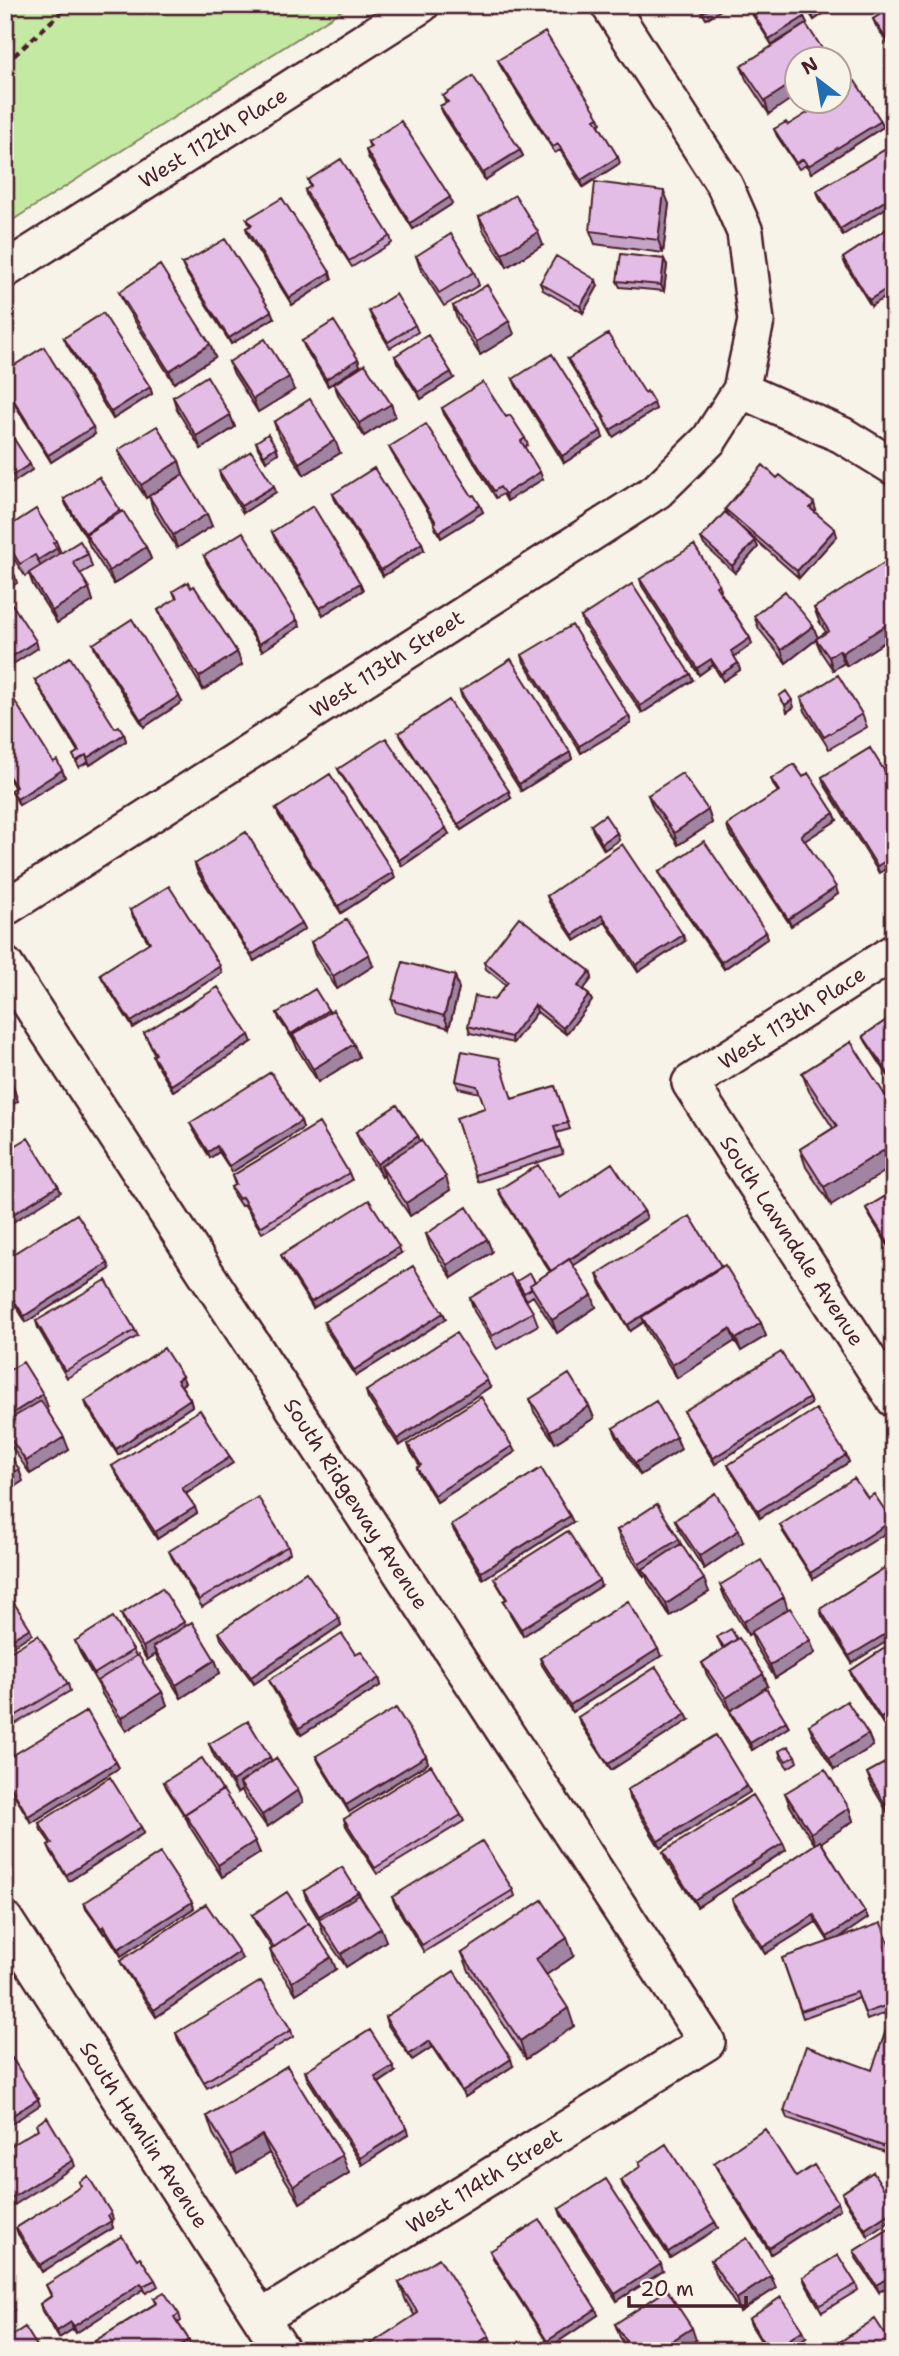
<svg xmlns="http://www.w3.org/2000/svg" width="899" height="2356" viewBox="0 0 899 2356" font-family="'Shantell Sans',sans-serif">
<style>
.park{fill:#c4e9a3;stroke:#878467;stroke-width:2}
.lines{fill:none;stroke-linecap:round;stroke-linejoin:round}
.minor-casing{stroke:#4a1f2b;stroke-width:40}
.path{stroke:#4a1f2b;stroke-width:4.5;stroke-dasharray:7 5;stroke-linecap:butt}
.minor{stroke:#f7f3e8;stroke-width:35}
.wall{fill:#c4a3c7;stroke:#4a1f2b;stroke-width:2}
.shaded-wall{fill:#a084a2;stroke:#4a1f2b;stroke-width:2}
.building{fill:#e4bde7;stroke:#4a1f2b;stroke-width:2}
.labels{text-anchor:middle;stroke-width:7;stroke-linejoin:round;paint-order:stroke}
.street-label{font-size:21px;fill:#4a1f2b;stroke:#f7f3e8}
</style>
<rect width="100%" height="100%" fill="#f7f3e8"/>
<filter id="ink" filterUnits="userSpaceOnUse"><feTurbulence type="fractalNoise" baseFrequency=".0143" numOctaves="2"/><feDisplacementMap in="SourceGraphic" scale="14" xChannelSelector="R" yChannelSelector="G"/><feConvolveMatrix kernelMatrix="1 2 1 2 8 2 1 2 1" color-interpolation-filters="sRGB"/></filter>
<g filter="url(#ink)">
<path class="park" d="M5,5H350L5,225Z"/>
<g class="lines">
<g class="minor-casing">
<path id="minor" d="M609,5L725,186L745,232L756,321L741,390L842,435L894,467
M5,270L421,5
M5,908L657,491L709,440L741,390
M894,952L690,1083L894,1399
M5,965L707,2042L261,2318
M5,1920L282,2351"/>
</g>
<path class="path" d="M5,21L13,5
M5,64L69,5"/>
<use href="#minor" class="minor"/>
</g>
<path class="wall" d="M698,5H729L706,19Z
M804,5H836L814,20Z
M894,6V53L876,26L873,19Z
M750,8L804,17L807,23L772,45L752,14Z
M498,60L599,117L601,123L599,125L620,163L583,187L560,150L555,153L501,67Z
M797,60L769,114L746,79L741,66Z
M443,96L520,150L523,156L485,180L443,113L440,106L446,103Z
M881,121L883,127L811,173L806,165L799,169L777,136L774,129L788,125Z
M368,142L452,204L413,229L368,157L366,150L370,148Z
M894,144L843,235L819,198L817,191Z
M308,180L390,236L392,243L352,267L307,197L305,190L310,187Z
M669,204L663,253L595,244L590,231Z
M479,217L543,245L507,267L483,230Z
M247,219L332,279L292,305L248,235L246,228L250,226Z
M894,224L871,306L845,264L843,258Z
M416,256L474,272L479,285L444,306L420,268Z
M182,264L274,318L231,344L185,271Z
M667,265L664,291L620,287L617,281Z
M540,283L598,286L583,313L543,290Z
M119,292L215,357L174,383L124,304Z
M453,306L514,334L480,355L457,319Z
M894,310V337L885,323L883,317Z
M369,311L415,325L418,332L390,348L372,318Z
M64,338L150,387L152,394L113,419L67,345Z
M302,341L358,359L360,366L328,386L305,348Z
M395,356L454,378L421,399L397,362Z
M568,359L645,393L656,409L613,437L606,425L603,418H604L571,365Z
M229,362L294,390L258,412L234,374Z
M5,371L95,434L51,462L5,389Z
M513,379L603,438L564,463L516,386Z
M334,384L391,404L395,416L364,436L339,397Z
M173,397L230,415L235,427L201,449L177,410Z
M442,408L506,417L525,438L528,445L524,447L543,479L507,501L503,494L496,498L444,414Z
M274,422L340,453L304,475L278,434Z
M256,442L276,447L278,453L266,461L258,448Z
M389,447L472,496L483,512L441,538L436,530L434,523H435L392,453Z
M118,450L179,461L183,474L146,498L123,463Z
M219,471L276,492L243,513L221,478Z
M777,478L816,510L814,512L837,536L799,578L742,528L758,547L735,573L704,545L701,538L727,513L725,509Z
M333,494L422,543L424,550L383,576L335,500Z
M149,496L212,526L177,548L153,509Z
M64,499L146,547L151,559L114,584L90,547L87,539L66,505Z
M5,529L56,541L61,553L88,554L92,567L80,574L89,588L93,601L57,623L33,585L29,574L25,576L5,545Z
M272,532L360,583L363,590L323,615L275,539Z
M204,556L297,620L300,626L262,651L207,563Z
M5,561L15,576L17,583L5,590Z
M894,565V636L847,666L844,663L833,670L821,652L816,640L786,663L759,629L754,616L813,626L817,638L826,632L819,621L814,608Z
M640,579L719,584L721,590L720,591L750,638L752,644L734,657L740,670L723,681L713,665L699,675L642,586Z
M173,591L237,652L242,665L203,690L163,622L158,610L176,599Z
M581,617L693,680L642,713L583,624Z
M93,644L182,702L144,727L95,650Z
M522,655L629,716L631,723L581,753L524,662Z
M35,680L115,728L124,734L126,741L90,765L88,762L79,767L73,755L78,752L38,686Z
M460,691L570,752L572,759L521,791L462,698Z
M5,698L53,762L62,770L65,777L19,805L11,790L15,788L5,773Z
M801,698L862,714L867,727L829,749L805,711Z
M399,733L511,798L461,830L402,739Z
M870,748L879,873L824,784L822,777Z
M338,769L449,834L402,866L341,775Z
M803,777L834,813L837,820L804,841L838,894L791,926L729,832L727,825L778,792L774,786L771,779Z
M648,795L708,810L712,823L678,845L653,808Z
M276,809L393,872L395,878L341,913L279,816Z
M591,825L617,833L619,840L604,850L593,831Z
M195,864L302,923L305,929L254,961L197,871Z
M659,872L766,932L768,938L724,969L661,878Z
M547,896L685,941L638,972L605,922L575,941L549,902Z
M130,910L222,973L133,1028L103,980L100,974L149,943L133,917Z
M311,942L373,966L337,989L315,955Z
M484,962L590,971L592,978L583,990L589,995L592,1001L566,1034L537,1012L513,1043L470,1033L468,1026L494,1000L506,985L486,969Z
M455,976L459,989L449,1028L396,1013L392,1000Z
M328,1010L359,1057L318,1082L297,1048L294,1040V1041L279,1019L277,1013Z
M894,1015V1085L866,1042L863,1036Z
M144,1033L252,1042L173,1091L156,1063L153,1056L155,1055Z
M851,1042L831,1205L806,1167L800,1149L833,1128L809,1091L802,1073Z
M462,1051L512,1099L555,1086L570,1129L556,1133L563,1154L478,1182L456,1118L485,1108L480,1093L458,1088L456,1081Z
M301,1121L303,1128L232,1172L219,1152L210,1158L193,1129L190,1123Z
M356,1132L418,1136L420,1141L450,1190L410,1216L385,1179L384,1175L382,1177L361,1145Z
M349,1173L352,1180L262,1233L244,1204L241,1206L233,1194L231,1187L235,1185L232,1176Z
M498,1190L560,1198L644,1211L647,1218L573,1266L596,1307L557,1333L533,1296L527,1300L519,1287L517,1281L535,1282L550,1272L501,1196Z
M894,1191V1255L869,1215L866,1208Z
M426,1234L487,1239L492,1252L452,1278L430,1246Z
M401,1253L313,1308L284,1262L281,1255Z
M5,1259L108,1263L110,1269L26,1322L5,1289Z
M721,1268L761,1323L766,1336L741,1351L735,1341L677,1378L647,1330L644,1322L630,1331L599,1281L597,1274Z
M470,1298L533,1312L538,1325L497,1349L474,1311Z
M443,1313L446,1319L356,1376L326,1329L324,1322Z
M36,1321L135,1330L138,1336L67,1378L38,1328Z
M5,1373L48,1407L46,1408L69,1450L30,1474L5,1437Z
M182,1376L185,1383L181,1385L190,1399L192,1406L118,1455L87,1407L85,1401Z
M490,1387L399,1446L368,1398L366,1391Z
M809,1398L811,1404L715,1464L687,1418L684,1411Z
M530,1399L589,1406L594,1418L555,1443L534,1412Z
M613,1428L676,1437L681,1449L640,1475L618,1440Z
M408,1444L515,1452L437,1502L419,1474L417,1468L420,1466L410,1450Z
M846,1455L849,1462L760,1518L731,1471L728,1465Z
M230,1457L233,1463L186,1494L197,1513L157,1539L115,1472L112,1466Z
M868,1498L813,1579L783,1532L780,1525Z
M675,1520L743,1542L704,1569L680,1532Z
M573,1522L483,1579L454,1531L452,1525Z
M617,1530L681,1544L709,1592L670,1616L648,1582L646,1575L644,1577L621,1542Z
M288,1546L290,1553L202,1607L172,1558L169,1551Z
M894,1562L852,1663L822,1616L820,1609Z
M494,1578L601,1586L523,1636L506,1607L503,1601L506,1599L497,1584Z
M720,1585L788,1609L815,1653L775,1678L755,1645L751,1633L748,1635L725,1598Z
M121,1614L185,1626L215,1660L220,1673L181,1698L158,1660L156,1654L147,1660L126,1626Z
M339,1618L341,1625L254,1684L221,1639L219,1632Z
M717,1637L737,1639L763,1674L768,1686L743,1703L786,1721L789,1727L752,1750L732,1717L730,1711L707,1675L702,1663L723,1649Z
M75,1641L133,1650L136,1656L162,1692L167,1705L126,1731L102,1694L99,1686L80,1653Z
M894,1642L883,1724L852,1677L850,1671Z
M5,1655L68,1684L70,1691L5,1730Z
M661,1656L572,1712L542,1665L540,1658Z
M379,1678L381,1685L301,1735L272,1687L269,1680Z
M578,1717L689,1720L611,1770L580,1723Z
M809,1725L868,1734L873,1746L834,1770L814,1738Z
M209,1744L272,1761L303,1802L267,1827L244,1795L242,1790L237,1793L214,1756Z
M779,1751L795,1756L797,1762L788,1768L781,1758Z
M316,1756H426L428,1763L349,1812L319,1763Z
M894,1758V1823L872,1786L867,1773Z
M5,1760L116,1762L119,1768L31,1823L5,1779Z
M164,1782L222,1791L260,1853L222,1877L190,1827L187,1820L167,1789Z
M747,1786L750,1792L660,1848L629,1797L627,1790Z
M785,1793L849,1808L853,1821L821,1842L868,1918L837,1939L894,1958V2010L867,2020L859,1998L803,2018L782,1958L829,1942L816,1922L765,1954L734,1906L732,1899L815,1845L790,1806Z
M461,1815L464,1821L377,1874L346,1826L344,1819Z
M39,1823L141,1827L144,1833L69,1881L51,1852L48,1845L51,1844L41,1830Z
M783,1843L786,1850L697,1907L665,1859L663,1852Z
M513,1890L515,1896L424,1952L395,1904L392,1897Z
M304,1891L358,1892L386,1941L346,1967L323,1933L319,1920L306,1898Z
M192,1902L194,1908L121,1956L106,1933L104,1934L86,1909L84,1903Z
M252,1915L336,1969L296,1994L274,1962L270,1950L272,1948L255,1922Z
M462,1953L574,1956L546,1975L574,2026L526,2059L469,1971Z
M242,1959L156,2017L123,1967L120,1961Z
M385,2017L513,2066L465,2097L432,2047L412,2060L387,2024Z
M291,2030L293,2037L207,2088L178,2040L176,2033Z
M894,2033V2155L787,2118L784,2111L872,2070Z
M287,2066L349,2173L300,2203L269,2153L237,2173L213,2134L207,2116Z
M305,2071L395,2072L379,2083L407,2128L409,2134L362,2165L307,2078Z
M639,2162L715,2222L718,2228L670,2258L623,2186L621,2180L641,2167Z
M714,2163L796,2177L838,2202L840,2209L771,2254L717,2169Z
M873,2172L868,2236L844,2199L842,2193Z
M79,2182L111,2213L113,2219L111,2221L113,2228L42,2272L18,2234L16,2228L81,2187Z
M559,2209L663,2271L617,2301L561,2215Z
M889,2229L879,2292L856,2258L854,2251Z
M490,2251L598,2315L550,2347L493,2258Z
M137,2259L155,2280L158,2286L146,2293L144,2289L76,2333L73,2329L59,2338L42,2311L40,2304L51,2296L46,2285Z
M711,2260L771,2276L776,2288L740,2312L715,2273Z
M803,2277L856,2284L858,2290L822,2312L805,2283Z
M399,2283L489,2336L495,2351H371L369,2345L415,2316L406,2301Z
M5,2293L14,2310L5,2315Z
M154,2298L179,2314L181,2321L178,2323L189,2340L191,2347L185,2351H89L87,2346L156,2303Z
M749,2319L806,2337L785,2351H767L751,2325Z
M615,2324L696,2340L680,2351H629L620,2337Z"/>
<path class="shaded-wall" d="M823,5H836L814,20L811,13Z
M804,17L807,23L772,45L769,39Z
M797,80V95L769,114L765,101Z
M881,121L883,127L811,173L808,166Z
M520,150L523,156L485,180L483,173Z
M618,157L620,163L583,187L581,180Z
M664,191L669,204L663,253L658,240Z
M894,195V203L843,235L840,229Z
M450,197L452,204L413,229L410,223Z
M538,232L543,245L507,267L502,254Z
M664,259L667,265L664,291L661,285Z
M330,272L332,279L292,305L289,298Z
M596,280L598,286L583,313L580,306Z
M894,284V292L871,306L869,300Z
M271,311L274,318L231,344L229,338Z
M509,321L514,334L480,355L476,342Z
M210,344L215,357L174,383L169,371Z
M358,359L360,366L328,386L326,379Z
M451,372L454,378L421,399L418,392Z
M289,377L294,390L258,412L253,399Z
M150,387L152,394L113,419L111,412Z
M654,403L656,409L613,437L610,430Z
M391,404L395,416L364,436L359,423Z
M230,415L235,427L201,449L196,436Z
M93,427L95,434L51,462L48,455Z
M601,431L603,438L564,463L562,456Z
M335,440L340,453L304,475L299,463Z
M276,447L278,453L266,461L264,455Z
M179,461L183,474L146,498L141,485Z
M30,464L32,470L5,488V480Z
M540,472L543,479L507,501L505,494Z
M274,486L276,492L243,513L241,506Z
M814,503L816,510L812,515L810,508Z
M480,505L483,512L441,538L439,532Z
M120,510L123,517L86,534L87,539L85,533Z
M207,514L212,526L177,548L173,535Z
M835,529L837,536L799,578L797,571Z
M755,541L758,547L735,573L732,566Z
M422,543L424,550L383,576L381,570Z
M146,547L151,559L114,584L109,571Z
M57,548L61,561L43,573L38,560Z
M360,583L363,590L323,615L320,608Z
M89,588L93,601L57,623L52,611Z
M297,620L300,626L262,651L259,644Z
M894,620V636L847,666L842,653Z
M813,626L818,638L786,663L781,650Z
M750,638L752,644L733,657L731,651Z
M36,641L38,648L7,668L5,661Z
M839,650L844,663L833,670L829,657Z
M237,652L242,665L203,690L199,677Z
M711,659L713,665L699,675L697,668Z
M738,663L740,670L723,681L721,674Z
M690,674L693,680L642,713L640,706Z
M179,696L182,702L144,727L141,720Z
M792,700L794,707L787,712L785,705Z
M629,716L631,723L581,753L579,746Z
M124,734L126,741L90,765L87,758Z
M570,752L572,759L521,791L519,784Z
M62,770L65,777L19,805L17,799Z
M509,791L511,798L461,830L458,824Z
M708,810L712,823L678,845L674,833Z
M834,813L837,820L803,842L801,835Z
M446,828L449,834L402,866L399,860Z
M617,833L619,840L604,850L602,843Z
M894,856V864L879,873L877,866Z
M393,872L395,878L341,913L338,906Z
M836,887L838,894L791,926L788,919Z
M602,915L605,922L575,941L573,935Z
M302,923L305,929L254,961L251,955Z
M766,932L768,938L724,969L721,962Z
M683,935L685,941L638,972L636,965Z
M369,954L373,966L337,989L333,976Z
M220,966L222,973L133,1028L131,1022Z
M590,971L592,978L581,993L578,986Z
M455,976L459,989L449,1028L444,1016Z
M589,995L592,1001L566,1034L563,1028Z
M535,1005L537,1012L513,1043L511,1037Z
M328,1010L331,1017L293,1035L294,1040V1041L291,1034Z
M249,1035L252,1042L173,1091L171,1085Z
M354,1044L359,1057L318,1082L313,1069Z
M12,1083L18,1101L5,1110V1088Z
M301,1121L303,1128L232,1172L229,1166Z
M418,1136L423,1149L381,1166L384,1175L382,1177L377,1164Z
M894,1144V1166L831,1205L824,1187Z
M217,1146L219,1152L210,1158L208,1152Z
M446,1177L450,1190L410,1216L406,1203Z
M58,1186L61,1192L5,1227V1219Z
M644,1211L647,1218L553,1278L551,1272Z
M487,1239L492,1252L452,1278L447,1265Z
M399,1247L401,1253L313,1308L311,1302Z
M108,1263L110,1269L26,1322L24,1316Z
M721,1266L723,1273L642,1317L644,1322L630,1331L627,1325Z
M592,1295L596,1307L557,1333L552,1320Z
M443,1313L446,1319L356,1376L354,1370Z
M761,1323L766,1336L741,1351L736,1339Z
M730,1329L735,1341L677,1378L672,1365Z
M182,1376L185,1383L180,1386L177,1380Z
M487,1380L490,1387L399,1446L397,1439Z
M43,1394L48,1407L6,1433L5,1431V1418Z
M809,1398L811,1404L715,1464L713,1458Z
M190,1399L192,1406L118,1455L116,1449Z
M589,1406L594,1418L555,1443L550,1431Z
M64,1437L69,1450L30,1474L26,1461Z
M676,1437L681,1449L640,1475L635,1463Z
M512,1446L515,1452L437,1502L434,1495Z
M846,1455L849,1462L760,1518L758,1511Z
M230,1457L233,1463L185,1494L182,1488Z
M19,1469L23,1481L5,1493V1477Z
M195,1507L197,1513L157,1539L155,1532Z
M570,1516L573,1522L483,1579L481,1572Z
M892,1521L894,1528L813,1579L810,1573Z
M739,1530L743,1542L704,1569L699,1556Z
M679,1539L683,1551L643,1569L646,1575L644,1577L639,1564Z
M704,1579L709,1592L670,1616L666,1604Z
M599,1580L601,1586L523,1636L521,1629Z
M784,1597L788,1610L748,1635L743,1622Z
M339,1618L341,1625L254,1684L251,1677Z
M184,1622L188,1634L153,1647L156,1654L147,1660L143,1647Z
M30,1628L32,1634L5,1651V1643Z
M894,1629V1637L852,1663L849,1656Z
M810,1640L815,1653L775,1678L770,1665Z
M658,1649L661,1656L572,1712L570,1705Z
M215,1660L220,1673L181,1698L176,1685Z
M763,1674L768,1686L731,1711L726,1698Z
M379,1678L381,1685L301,1735L299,1728Z
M162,1692L167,1705L126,1731L121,1718Z
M894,1709V1717L883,1724L881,1718Z
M686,1714L689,1720L611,1770L608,1764Z
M786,1721L789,1727L752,1750L750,1743Z
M868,1734L873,1746L834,1770L829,1758Z
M426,1756L428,1763L349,1812L346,1805Z
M270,1757L275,1769L240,1783L242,1790L237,1793L232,1781Z
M116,1762L119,1768L31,1823L28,1816Z
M747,1786L750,1792L660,1848L658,1841Z
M298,1790L303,1802L267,1827L262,1815Z
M849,1808L853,1821L816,1846L811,1833Z
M141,1827L144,1833L69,1881L66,1875Z
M255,1841L260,1853L222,1877L218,1865Z
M783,1843L786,1850L697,1907L694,1900Z
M358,1892L361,1898L321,1923L319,1916Z
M192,1902L194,1908L121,1956L118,1949Z
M865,1912L868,1918L830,1944L827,1937Z
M814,1915L816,1922L765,1954L763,1947Z
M104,1926L106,1933L104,1934L101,1928Z
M381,1928L386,1941L346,1967L341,1954Z
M567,1938L574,1956L543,1977L536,1959Z
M239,1952L242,1959L156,2017L154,2010Z
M331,1957L336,1969L296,1994L292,1982Z
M568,2008L574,2026L526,2059L520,2041Z
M430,2041L432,2047L412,2060L409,2054Z
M511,2059L513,2066L465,2097L462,2091Z
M393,2066L395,2072L377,2084L375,2077Z
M38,2099L40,2105L5,2128V2120Z
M407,2128L409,2134L362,2165L360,2158Z
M262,2135L269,2153L237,2173L231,2155Z
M342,2155L349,2173L300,2203L294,2186Z
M73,2160L75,2166L5,2211V2202Z
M838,2202L840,2209L771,2254L769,2248Z
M894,2210V2218L868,2236L865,2229Z
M111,2221L113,2228L42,2272L40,2265Z
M715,2222L718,2228L670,2258L668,2252Z
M661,2264L663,2271L617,2301L615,2294Z
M894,2274V2282L879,2292L876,2285Z
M771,2276L776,2288L740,2312L736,2299Z
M141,2283L144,2289L76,2333L74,2326Z
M596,2309L598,2315L550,2347L547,2341Z
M71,2322L73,2329L59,2338L57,2331Z
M692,2328L696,2340L680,2351H656Z
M803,2330L806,2337L785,2351H772Z
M489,2336L495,2351H465Z"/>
<path class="building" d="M700,5H716L704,12Z
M754,5H797L804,17L769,39L750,8Z
M806,5H823L811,13Z
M894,6V48L893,49L873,19Z
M806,24L829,59L797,60V80L765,101L741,66Z
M545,32L599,117L595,119L618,157L581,180L558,144L553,147L498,60Z
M473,76L520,150L483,173L440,106L448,102L443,96Z
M855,81L881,121L808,166L803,159L796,163L774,129L786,122L788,125L825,102H839V92Z
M401,121L450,197L410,223L366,150L371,147L368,142Z
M894,144V195L840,229L817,191Z
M341,159L390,236L349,261L305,190L311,186L308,180Z
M595,182L664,191L658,240L590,231Z
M515,195L538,232L502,254L479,217Z
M282,198L330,272L289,298L246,228L252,225L247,219Z
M894,224V284L869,300L843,258Z
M451,234L474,272L439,293L416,256Z
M225,239L271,311L229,338L182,264Z
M621,254L664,259L661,285L617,281Z
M556,256L596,280L580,306L540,283Z
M160,265L210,344L169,371L119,292Z
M487,285L509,321L476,342L453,306Z
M396,294L415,325L388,342L369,311Z
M894,310V334L883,317Z
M103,313L150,387L111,412L64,338Z
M334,321L358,359L326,379L302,341Z
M608,334L645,393L647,391L654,403L610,430L603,418L605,417L568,359Z
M428,335L451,372L418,392L395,356Z
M265,339L289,377L253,399L229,362Z
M44,347L93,427L48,455L5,386V371Z
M552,354L601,431L562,456L513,379Z
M365,364L391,404L359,423L334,384Z
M207,376L230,415L196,436L173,397Z
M483,382L506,417L510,415L525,438L521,441L540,472L505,494L500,487L494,491L442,408Z
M310,399L335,440L299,463L274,422Z
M426,424L472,496L474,495L480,505L439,532L434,523L436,522L389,447Z
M5,425L30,464L5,480Z
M157,426L179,461L141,485L118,450Z
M268,434L276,447L264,455L256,442Z
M251,451L274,486L241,506L219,471Z
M763,465L777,478L780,475L814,503L810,508L835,529L797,571L725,509Z
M374,468L422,543L381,570L333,494Z
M183,475L207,514L173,535L149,496Z
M99,477L120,510L85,533L64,499Z
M313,506L360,583L320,608L272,532Z
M36,509L56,541L53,543L57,548L38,560L35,555L20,564L5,540V529Z
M123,511L146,547L109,571L86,534Z
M725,512L755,541L732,566L701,538Z
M243,532L297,620L259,644L204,556Z
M80,541L88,554L73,562L89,588L52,611L29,573Z
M694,545L719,584L716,586L750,638L731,651L738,663L721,674L711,659L697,668L640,579Z
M890,559L894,565V620L842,653L839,650L829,657L816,639L829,631L814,608Z
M5,561L15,576L5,582Z
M188,582L191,588L194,586L237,652L199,677L158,610L177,598L173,591Z
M632,584L690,674L640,706L581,617Z
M785,591L813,626L781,650L754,616Z
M12,604L36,641L5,661V608Z
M132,619L179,696L141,720L93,644Z
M572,625L629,716L579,746L522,655Z
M70,657L115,728L119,726L124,734L87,758L86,755L76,761L73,755L79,751L35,680Z
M511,659L570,752L519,784L460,691Z
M838,675L862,714L824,737L801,698Z
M786,691L792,700L785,705L779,696Z
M11,695L53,762L57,760L62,770L17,799L11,790L16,787L5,770V698Z
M449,700L509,791L458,824L399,733Z
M894,732V741L889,734Z
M386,738L446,828L399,860L338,769Z
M870,748L894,786V856L877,866L822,777Z
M794,764L803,777L808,773L834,813L801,835L836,887L788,919L727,825L779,791L771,779Z
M682,773L708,810L674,833L648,795Z
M330,774L393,872L338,906L276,809Z
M605,815L617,833L602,843L591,825Z
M246,832L302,923L251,955L195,864Z
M704,841L766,932L721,962L659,872Z
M622,844L683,935L636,965L602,915L573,935L547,896Z
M169,886L220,966L131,1022L100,974L150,942L130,910Z
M519,917L590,971L578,986L589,995L563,1028L535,1005L511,1037L468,1026L475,996L494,1000L508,982L484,962Z
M347,919L369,954L333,976L311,942Z
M403,962L455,976L444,1016L392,1000Z
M218,987L249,1035L171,1085L153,1056L156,1054L144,1033Z
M315,989L328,1010L291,1034L277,1013Z
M333,1010L354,1044L313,1069L293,1035Z
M894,1015V1082L863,1036Z
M851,1042L894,1109V1144L824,1187L800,1149L837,1126L802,1073Z
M462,1051L499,1058L512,1099L555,1086L568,1123L554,1126L560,1147L475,1175L456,1118L485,1108L477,1086L456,1081Z
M271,1072L301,1121L229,1166L217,1146L208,1152L190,1123Z
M5,1073L12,1083L5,1088Z
M397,1105L418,1136L377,1164L356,1132Z
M319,1123L349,1173L260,1227L242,1197L239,1199L231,1187L236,1184L232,1176Z
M28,1138L58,1186L5,1219V1152Z
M421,1140L446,1177L406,1203L381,1166Z
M612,1163L644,1211L551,1271L498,1190L538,1165L560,1198Z
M894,1191V1252L866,1208Z
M369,1200L399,1247L311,1302L281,1255Z
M467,1207L487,1239L447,1265L426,1234Z
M77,1214L108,1263L24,1316L5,1286V1259Z
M690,1216L721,1266L627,1325L597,1274Z
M569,1259L592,1295L552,1320L530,1285Z
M725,1265L761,1323L736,1339L730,1329L672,1365L642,1317Z
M413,1266L443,1313L354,1370L324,1322Z
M530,1273L535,1282L530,1285L531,1289L524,1293L517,1281Z
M510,1274L533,1312L492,1336L470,1298Z
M106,1280L135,1330L65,1371L36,1321Z
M456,1333L487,1380L397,1439L366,1391Z
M164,1348L182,1376L177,1380L190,1399L116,1449L85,1401Z
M781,1352L809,1398L713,1458L684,1411Z
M23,1362L43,1394L5,1418V1373Z
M569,1374L589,1406L550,1431L530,1399Z
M481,1397L512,1446L434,1495L417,1468L421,1465L408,1444Z
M41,1401L64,1437L26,1461L5,1431V1422Z
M656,1401L676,1437L635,1463L613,1428Z
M816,1409L846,1455L758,1511L728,1465Z
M200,1410L230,1457L182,1488L195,1507L155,1532L112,1466Z
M5,1448L19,1469L5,1477Z
M541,1468L570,1516L481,1572L452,1525Z
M854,1478L868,1498L874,1494L892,1521L810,1573L780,1525Z
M715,1493L739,1530L699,1556L675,1520Z
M258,1497L288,1546L199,1600L169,1551Z
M657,1504L679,1539L639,1564L617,1530Z
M568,1531L599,1580L521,1629L503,1601L507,1599L494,1578Z
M681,1544L704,1579L666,1604L643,1569Z
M761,1560L784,1597L743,1622L720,1585Z
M894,1562V1629L849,1656L820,1609Z
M306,1572L339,1618L251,1677L219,1632Z
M162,1588L184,1622L143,1647L121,1614Z
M5,1589L30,1628L5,1643Z
M628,1601L658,1649L570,1705L540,1658Z
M790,1608L810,1640L770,1665L751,1632Z
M113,1617L133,1650L94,1674L75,1641Z
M192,1622L215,1660L176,1685L153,1647Z
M731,1629L737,1639L724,1647L717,1637Z
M342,1634L355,1654L361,1651L379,1678L299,1728L269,1680Z
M38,1635L68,1684L5,1722V1655Z
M739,1638L763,1674L726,1698L702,1663Z
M894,1642V1709L881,1718L850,1671Z
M138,1655L162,1692L121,1718L97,1681Z
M656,1667L686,1714L608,1764L578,1717Z
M766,1688L786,1721L750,1743L730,1711Z
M847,1701L868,1734L829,1758L809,1725Z
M396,1708L426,1756L346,1805L316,1756Z
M87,1711L116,1762L28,1816L5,1777V1760Z
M248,1721L270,1757L232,1781L209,1744Z
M716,1735L747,1786L658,1841L627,1790Z
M788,1746L795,1756L786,1761L779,1751Z
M202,1758L222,1790L184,1814L164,1782Z
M276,1758L298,1790L262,1815L240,1783Z
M894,1758V1815L892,1816L867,1773Z
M431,1765L461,1815L375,1868L344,1819Z
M825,1769L849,1808L811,1833L785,1793Z
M110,1777L141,1827L66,1875L48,1845L52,1843L39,1823Z
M223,1790L255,1841L218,1865L185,1814Z
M753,1795L783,1843L694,1900L663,1852Z
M482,1841L513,1890L422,1945L392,1897Z
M820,1841L865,1912L827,1937L814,1915L763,1947L732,1899Z
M160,1853L192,1902L118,1949L104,1926L101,1928L84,1903Z
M342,1867L358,1892L319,1916L304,1891Z
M287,1892L308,1924L274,1947L252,1915Z
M359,1895L381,1928L341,1954L319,1920Z
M542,1900L567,1938L536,1959L568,2008L520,2041L462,1953Z
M206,1904L239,1952L154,2010L120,1961Z
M309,1923L331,1957L292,1982L270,1950Z
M881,1923L894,1958V2003L865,2013L857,1992L801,2011L782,1958Z
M454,1971L511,2059L462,2091L430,2041L409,2054L385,2017Z
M261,1981L291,2030L204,2082L176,2033Z
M370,2030L393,2066L375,2077L407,2128L360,2158L305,2071Z
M886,2030L894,2033V2150L784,2111L806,2046L872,2070Z
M12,2058L38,2099L5,2120V2062Z
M287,2066L342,2155L294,2186L262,2135L231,2155L207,2116Z
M47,2117L73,2160L5,2202V2149L38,2129L36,2125Z
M765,2129L796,2177L814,2165L838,2202L769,2248L714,2163Z
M666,2144L715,2222L668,2252L621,2180L641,2166L639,2162Z
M873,2172L894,2205V2210L865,2229L842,2193Z
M88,2176L111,2213L108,2215L111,2221L40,2265L16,2228L82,2186L79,2182Z
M606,2179L661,2264L615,2294L559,2209Z
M540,2220L596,2309L547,2341L490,2251Z
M889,2229L894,2237V2274L876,2285L854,2251Z
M122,2236L137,2259L140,2257L155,2280L143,2286L141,2283L74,2326L71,2322L57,2331L40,2304L52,2296L46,2285Z
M747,2238L771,2276L736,2299L711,2260Z
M838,2255L856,2284L820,2305L803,2277Z
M439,2258L489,2336L465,2351H372L369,2345L418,2313L399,2283Z
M667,2290L692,2328L656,2351H633L615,2324Z
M164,2292L179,2314L174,2317L189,2340L172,2351H90L87,2346L157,2303L154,2298Z
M5,2293L12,2303L5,2307Z
M781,2297L803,2330L772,2351H769L749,2319Z
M875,2319L894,2348V2351H826Z
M25,2327L40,2351H5V2340Z
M583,2346L586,2351H575Z"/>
</g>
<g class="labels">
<g class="street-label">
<text transform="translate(213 138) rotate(-32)" y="7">West 112th Place</text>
<text transform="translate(387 664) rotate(-33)" y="7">West 113th Street</text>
<text transform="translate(792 1018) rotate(-33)" y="7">West 113th Place</text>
<text transform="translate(792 1241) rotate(57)" y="7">South Lawndale Avenue</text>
<text transform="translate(356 1504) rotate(57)" y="7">South Ridgeway Avenue</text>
<text transform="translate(144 2135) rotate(57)" y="7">South Hamlin Avenue</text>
<text transform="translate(484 2181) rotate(-32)" y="7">West 114th Street</text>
</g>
</g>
<rect width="899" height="2356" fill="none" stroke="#f7f3e8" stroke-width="28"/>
<rect x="14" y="14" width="871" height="2328" fill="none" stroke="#4a1f2b" stroke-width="2.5" filter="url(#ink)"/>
<g transform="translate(818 80) rotate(329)"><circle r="33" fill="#f7f3e8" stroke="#b29e9c" stroke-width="2"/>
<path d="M0-5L12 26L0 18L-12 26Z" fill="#1f6fb2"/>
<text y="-10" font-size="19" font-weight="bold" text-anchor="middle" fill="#4a1f2b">N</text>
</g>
<path d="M629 2296v10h117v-10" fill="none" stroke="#4a1f2b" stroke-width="3.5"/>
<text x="640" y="2296" font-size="21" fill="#4a1f2b" stroke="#f7f3e8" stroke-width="5" paint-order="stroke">20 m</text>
</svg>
